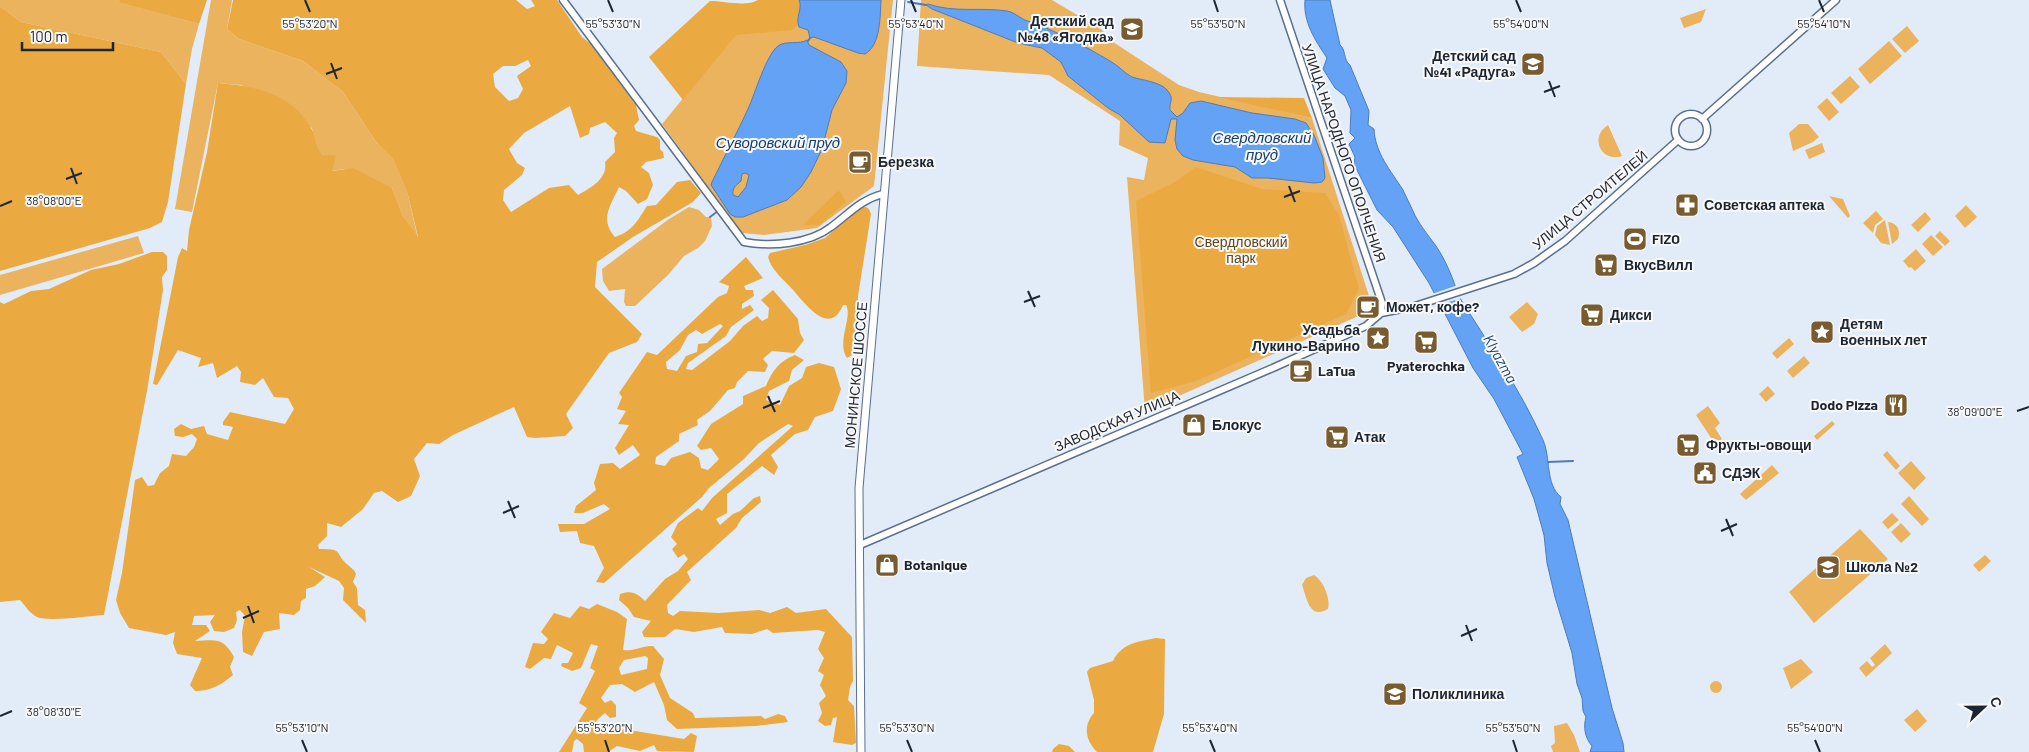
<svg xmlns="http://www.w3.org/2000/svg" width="2029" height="752" viewBox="0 0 2029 752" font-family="Barlow,sans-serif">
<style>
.green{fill:#ebb35e}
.forest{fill:#eaaa41;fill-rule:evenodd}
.water{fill:#63a2f5;stroke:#4e7cba;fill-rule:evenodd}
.pier{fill:#e2ecf9}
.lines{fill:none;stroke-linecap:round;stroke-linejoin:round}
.stream{stroke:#4e7cba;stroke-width:2}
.tertiary-casing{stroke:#5a6f8c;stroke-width:9}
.secondary-casing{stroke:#5a6f8c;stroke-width:9}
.tertiary{stroke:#fff;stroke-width:6}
.secondary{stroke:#fff;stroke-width:7}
.ticks{fill:none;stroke:#1c2532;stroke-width:2}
.labels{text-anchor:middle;stroke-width:4;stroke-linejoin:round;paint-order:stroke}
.poi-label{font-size:14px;font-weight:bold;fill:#1c2532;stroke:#f8f8f8;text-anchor:start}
.street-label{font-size:14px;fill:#1c2532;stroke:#f8f8f8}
.park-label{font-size:14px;fill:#60461c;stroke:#f8f8f8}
.water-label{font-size:15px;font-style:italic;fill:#143e72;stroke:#f8f8f8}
.ticks-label{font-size:12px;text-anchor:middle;fill:#1c2532;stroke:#f8f8f8;stroke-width:4;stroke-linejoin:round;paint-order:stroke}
</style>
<rect width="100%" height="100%" fill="#e2ecf9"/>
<path class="green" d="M0,0H118L122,3L199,24L192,49L186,84L161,52L21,22L0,6Z
M211,0H232L227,29L239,39L303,61L343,92L376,142L393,157L408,195L418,239L403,216L392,188L344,169L331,171L335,155H323L316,147L312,128L241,85L218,83L192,212L175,209Z
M764,0H893L874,186L817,228L764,235L742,233L662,124Z
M921,0H1052L1101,29L1113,42L1179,85L1199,92L1312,118L1370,299L1363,314L1145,411L1127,177L1144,180L1148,158L1119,145L1120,121L1049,75L917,66Z
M1706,9L1701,22L1684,28L1680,18Z
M1907,26L1919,41L1905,53L1892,39Z
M1889,41L1902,56L1870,84L1858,69Z
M1850,76L1860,87L1841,104L1831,93Z
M1827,98L1839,112L1829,121L1817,107Z
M1799,124H1808L1819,137L1813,142L1793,151L1789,133Z
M1608,125L1622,156C1601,163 1589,137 1608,125Z
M1822,143L1825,152L1809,159L1805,150Z
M1829,196L1843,199L1850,216L1848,218Z
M1966,205L1977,217L1965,228L1955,216Z
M689,207L699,210L706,217H711L712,226L705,241L698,248L684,256L668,275L635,306H626L624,302L625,289L609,291L603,281L602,269L669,219Z
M1876,211L1883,219L1875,225L1873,233L1863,223Z
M1925,212L1931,219L1918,232L1911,225Z
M1885,220L1890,245L1881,243L1875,235L1877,226Z
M1888,222C1897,223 1901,230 1898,239L1892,244Z
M1940,231L1950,241L1945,246L1935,236Z
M1931,235L1943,247L1933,256L1922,244Z
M138,236L144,253L0,295V275Z
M1916,249L1926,261L1915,271L1911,267L1909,268L1903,261Z
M1527,302L1538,314L1534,324L1522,332L1509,317Z
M1789,338L1794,344L1777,359L1772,353Z
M1804,356L1810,363L1793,378L1787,371Z
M1768,386L1775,394L1766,402L1759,394Z
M1708,406L1720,423L1715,428L1722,439L1715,444L1696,415Z
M1832,421L1835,424L1817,440L1814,436Z
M1887,451L1900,466L1896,470L1883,455Z
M1911,461L1926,478L1914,490L1898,473Z
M1772,465L1779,473L1746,500L1740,494Z
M1909,496L1929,519L1922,526L1901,504Z
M1892,513L1899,520L1888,529L1882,522Z
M1901,523L1911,534L1901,543L1891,532Z
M1860,529L1888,559L1814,623L1789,592Z
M1985,555L1991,561L1979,572L1973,565Z
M1314,575C1323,580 1331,599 1328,609C1309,620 1307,598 1302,585L1306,578Z
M1885,644L1892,653L1866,677L1859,668L1867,661L1872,667L1875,665L1870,658Z
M1801,659L1813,672L1791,689L1783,668Z
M1710 687a6 6 0 1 1 12 0a6 6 0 1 1-12 0Z
M1917,709L1927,721L1915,732L1904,720Z
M1567,723L1574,735L1580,752H1553L1551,746L1555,743L1554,726Z"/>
<path class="forest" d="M118,0H207L199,24L121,3Z
M233,0H516L527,9L535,6L531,0H557L582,37L592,45L636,105L639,120L634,126L636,131L657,137L660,140V149L663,152L664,158L646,162L641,167L649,173L653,185L647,199L638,204L626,191L619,187C611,205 599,219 615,237C633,231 637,221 647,206L656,205L677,182L690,180L701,193L693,202L633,237L597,262L595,287L642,334L637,342L609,353L566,414L573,428L565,436L535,438L527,437L514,407L453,435L439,444L427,443L414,459L420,476L411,496L398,502L382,491L374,493L363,509L341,527L327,523V536L318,545L319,549C345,549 333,552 348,565C352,569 354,569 356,574L353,582L357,588L358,605L365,610L366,623L343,600L344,588L339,581L309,567L325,577L315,586L306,589V598L301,601L300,610L294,615L279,613L280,629L264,632L252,656L243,652L242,632L245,616L240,610L236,612L237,620L234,628L224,632L214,631L210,622L215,615L194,616L192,625H206L210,631L195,641C216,640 223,637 234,657L230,667L233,675C221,685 211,691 195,691L190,685L202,658L177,654L173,643L175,632L166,635L129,628L120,613L116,600L122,573L135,480L142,477L148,486L154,485L160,473L169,466L172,454L186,456L194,447L197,439L192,434L183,437L175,436L174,429L181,424L191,429L204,426L207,434L228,440L233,427L223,425V422L230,412L285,424L294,409L288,398L274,397L263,378L255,385L240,382L241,372L237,366L217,378L213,363L198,367L201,358L178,350L157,385L153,384L178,257L182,248L187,251L189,230L207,152L218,83C255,86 291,93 311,128C317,138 313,144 323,155H336L332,171L353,168L392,188L403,216L418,237L408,195L393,158L376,142L343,92L303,61L239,39L227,29ZM528,60L531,66L517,76L523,89L518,98L509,101L495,87L493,74L503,66H515ZM570,106L580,138L589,134L590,128L605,122L617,133L614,138L615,152L605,162C608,179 590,188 578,195L569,185L549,188L511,212L503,200L504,190L522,175L525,168L517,163L509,149L524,133Z
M758,0H797L803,11L800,23L792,30L736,35L683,100L649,57L710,1C724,1 747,7 758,0Z
M0,6L21,22L161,52L186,84L168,202L162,222L150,228L0,271Z
M1217,97L1304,98L1312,118Z
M1196,167L1262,189L1325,193L1339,215L1359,289L1346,314L1196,381L1151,393L1136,201L1175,182Z
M838,191L842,194L846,202L819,225H803Z
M866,207L869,209L871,214L858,296V332L854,354L847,358C836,342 853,317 846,305H843C830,337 806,305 794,291C785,281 771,270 768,257L770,253L805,245L825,238L859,208Z
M152,252H163L167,256V270L162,277L163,290L147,391L104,615C88,616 49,622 37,617C29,613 25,605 20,600L0,602V302L4,304L31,291L49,289L91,270L119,264Z
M746,257L763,278L744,286L746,290H753L754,296L742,304V309L750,305L754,310L731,327L726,336L688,363L686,369L692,370L730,341L743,326L757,316L762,321L768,318L769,308L761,300L773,290L798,319L800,333L804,340L794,353L772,351L763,359L768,365L765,372L748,371L737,382L735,388L728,390L710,411L697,420L698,425L679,434V441L656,457L655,464L665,466L671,458L690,452L699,458L701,468L708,470L719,459L711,448L701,450L697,446L711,424L743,404V396L766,386C772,371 779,361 795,355L804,360L792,370L789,381L769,391L766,400L780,405L789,386L802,378L806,367L819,363L834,367L841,389L833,411L815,417L808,430L795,434L771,455L778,467L774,475L762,466L727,494V513L716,519L720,525L733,514L740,511L754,498L760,496L761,502L742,518L736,528L687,572L691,580L667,605L668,613L673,616L680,611L719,613L759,610L770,613L787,607L796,613L826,609L852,637L853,681L850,687L848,700L854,706L856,743L852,745L833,742L837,717L833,718L831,725L825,726L818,721L822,713L819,703L826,696L820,685L824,675L818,671L824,658L818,649L825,632L818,630L773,633L767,629L752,634L725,633L722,627L694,632L675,629L665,637H644L642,632L651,621L634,617L628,608L619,600L620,594C631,590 637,593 645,601L665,579L678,571L688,559L684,554L678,558L672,549L677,544L671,537L678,523L698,508L702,511L712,498L793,426L788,424L759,443L744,459L709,488L702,497L604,583L596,582L604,568L594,546L580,543L577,531L560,532L558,524H584L610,509L604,504L583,513H574L576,506L596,490L594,483L600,464L613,463L620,469L640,455L633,445L619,455L615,448L629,425L618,424L626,411L617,409L622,397L619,393L647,352L657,355L718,297L727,293L729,286L719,282ZM720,324L723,326L707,343L698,344L697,352L686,356L677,371L667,369L666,362L680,350L688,335L696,330L702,334Z
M597,604L617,612L627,619L623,650C633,652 643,645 653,646L664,659L660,675L670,698L693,713L695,718L761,716L765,719L778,714L785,716L788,722L756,726L677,729L667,720L664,705L654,682L635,692L622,684L610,685L601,698L605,703L611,700L616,705V717L610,718L605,713L597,720L593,727L617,734L623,729L684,739L691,733L697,736L694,752L657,751L654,745L640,751L617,746L608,752H584L583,744L577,739L574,741L572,752H559L587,708L579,703L595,671L590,668L598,646L591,644L581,668L572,671L561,666L562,663H568L573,653L557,645L551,659L544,658L530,669L525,667L533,643L544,644L548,639L541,632L554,613L570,618L580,606L589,609ZM645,656L648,658L647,669L621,675L619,668L624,660Z
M1156,638L1165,639L1164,714L1153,752H1097C1085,740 1083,725 1094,713V700L1087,672L1090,668L1113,661C1122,643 1137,642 1156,638Z
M1059,744L1069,746L1075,752H1052L1053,749Z"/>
<path class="water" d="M799,0H881C880,16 881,45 865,54L858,53L814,37L810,38L808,30L799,27C795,17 803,9 799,0Z
M1305,0H1330L1340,45C1346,49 1343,60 1350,65L1369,111L1368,125L1374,129C1375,153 1391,171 1403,190C1406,197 1410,204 1413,211C1418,223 1428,235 1436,246C1445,259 1454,280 1458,295C1488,343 1520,389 1543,440C1551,458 1545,484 1561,497L1560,504L1568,520L1612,708L1623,743L1624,752H1590L1592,746C1585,738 1583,727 1586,717L1583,711L1582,698L1577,684L1572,653L1555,597L1547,563L1544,535L1534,499L1517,457L1523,454L1494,399L1473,368L1429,283L1393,227L1377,210L1354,164L1355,157L1349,144L1355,138L1350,133L1351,110L1345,96L1335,88L1323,69L1327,58C1315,40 1303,22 1305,0Z
M928,4C954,13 981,7 1007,11C1017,13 1022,21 1032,22C1059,33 1085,46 1110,61C1118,65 1124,73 1132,77C1141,80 1161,82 1167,90C1175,99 1169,101 1170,110L1177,117L1183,113L1190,103L1201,101L1252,113L1295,119L1306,123L1314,135L1323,158L1325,178L1322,182L1314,183L1268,178H1252L1235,167L1193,160L1183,156L1177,149L1175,140L1177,119H1171L1165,143L1149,142L1120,115L1108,108L1068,76L1061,62L1042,48L1018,43L932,9L926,5Z
M807,40L809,45L841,62L847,71L846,83L832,110L822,149L811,172L801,187L787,200L743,217H735L730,214L711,185L712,182C724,157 737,133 748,109C755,94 766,55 778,46C786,40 799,45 807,40ZM745,173L749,175L746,187L738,197L733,195C732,187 737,185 741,181L742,174Z"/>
<path class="pier" d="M1458,285L1462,298L1438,305L1432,294Z"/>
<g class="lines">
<path class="stream" d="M908,2L926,5
M808,41L810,38
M710,217L718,211
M1548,462L1573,461"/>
<g class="tertiary-casing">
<path id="tertiary" d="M563,0L744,242C771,247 809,244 831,227C850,213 860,200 883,194
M1280,0L1382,303L1381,313
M1675 130a16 16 0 1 1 32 0a16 16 0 1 1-32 0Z
M1702,119L1836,0
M1381,313L1412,307L1514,274L1534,263L1565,241L1678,140
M860,545L1275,367L1366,326L1381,313"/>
</g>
<g class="secondary-casing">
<path id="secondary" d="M861,752L859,488L901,0"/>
</g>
<use href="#tertiary" class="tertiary"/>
<use href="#secondary" class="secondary"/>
</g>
<path class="ticks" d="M305,0L310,12M608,0L613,12M911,0L916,12M1214,0L1218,12M1516,0L1521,12M1819,0L1824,12M331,63L337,79M326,74L342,68M1549,81L1555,97M1544,92L1560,86M71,168L77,184M66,179L82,173M1289,186L1295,202M1284,197L1300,191M0,206L12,201M1028,291L1035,307M1024,302L1040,296M768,396L775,412M763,408L780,401M2017,411L2029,407M508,501L515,518M503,513L519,506M1726,519L1733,536M1721,531L1737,524M248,606L254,623M243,618L259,611M1466,625L1472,641M1461,636L1477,629M0,716L12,711M302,740L307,752M605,740L609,752M907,740L912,752M1210,740L1215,752M1513,740L1517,752M1815,740L1820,752"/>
<defs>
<g id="school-square" transform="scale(1.25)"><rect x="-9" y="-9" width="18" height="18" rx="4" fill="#785b2f" stroke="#f8f8f8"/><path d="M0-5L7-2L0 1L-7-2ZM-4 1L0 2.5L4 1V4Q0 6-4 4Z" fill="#fff"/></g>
<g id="cafe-square" transform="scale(1.25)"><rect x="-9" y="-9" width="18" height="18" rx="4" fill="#785b2f" stroke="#f8f8f8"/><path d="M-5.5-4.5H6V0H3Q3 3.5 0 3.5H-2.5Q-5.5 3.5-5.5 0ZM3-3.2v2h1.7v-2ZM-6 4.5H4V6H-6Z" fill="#fff"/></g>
<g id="pharmacy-square" transform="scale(1.25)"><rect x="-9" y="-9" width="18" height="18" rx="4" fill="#785b2f" stroke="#f8f8f8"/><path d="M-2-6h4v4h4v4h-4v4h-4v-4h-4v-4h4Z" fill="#fff"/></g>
<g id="stadium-square" transform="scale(1.25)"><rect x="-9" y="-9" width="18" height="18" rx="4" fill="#785b2f" stroke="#f8f8f8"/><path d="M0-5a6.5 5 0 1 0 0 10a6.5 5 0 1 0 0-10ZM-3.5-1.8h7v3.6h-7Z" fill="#fff"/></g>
<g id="supermarket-square" transform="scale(1.25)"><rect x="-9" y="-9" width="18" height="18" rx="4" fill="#785b2f" stroke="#f8f8f8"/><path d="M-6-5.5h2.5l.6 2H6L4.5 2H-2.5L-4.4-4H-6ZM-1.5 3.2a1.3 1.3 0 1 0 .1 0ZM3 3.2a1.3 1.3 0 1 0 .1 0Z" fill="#fff"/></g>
<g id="sight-square" transform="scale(1.25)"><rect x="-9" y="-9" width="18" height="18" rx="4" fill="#785b2f" stroke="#f8f8f8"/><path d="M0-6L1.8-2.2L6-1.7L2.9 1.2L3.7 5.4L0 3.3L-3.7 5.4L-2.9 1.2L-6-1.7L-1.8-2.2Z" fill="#fff"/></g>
<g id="restaurant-square" transform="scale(1.25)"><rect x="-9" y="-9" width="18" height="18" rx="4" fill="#785b2f" stroke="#f8f8f8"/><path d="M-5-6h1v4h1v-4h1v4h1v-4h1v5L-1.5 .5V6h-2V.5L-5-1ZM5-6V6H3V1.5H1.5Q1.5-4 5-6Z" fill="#fff"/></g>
<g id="shop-square" transform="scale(1.25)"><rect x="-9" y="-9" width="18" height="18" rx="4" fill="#785b2f" stroke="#f8f8f8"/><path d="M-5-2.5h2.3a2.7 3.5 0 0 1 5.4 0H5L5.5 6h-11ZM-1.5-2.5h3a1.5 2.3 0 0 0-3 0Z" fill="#fff"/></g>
<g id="civic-square" transform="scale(1.25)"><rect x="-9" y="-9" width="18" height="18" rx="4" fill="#785b2f" stroke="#f8f8f8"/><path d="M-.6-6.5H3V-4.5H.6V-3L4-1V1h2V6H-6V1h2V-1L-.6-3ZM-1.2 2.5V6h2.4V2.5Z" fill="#fff"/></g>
</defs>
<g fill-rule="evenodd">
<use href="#school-square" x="1132" y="29"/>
<use href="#school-square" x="1533" y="64"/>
<use href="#cafe-square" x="860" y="162"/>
<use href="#pharmacy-square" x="1687" y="205"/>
<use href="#stadium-square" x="1635" y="239"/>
<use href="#supermarket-square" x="1606" y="265"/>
<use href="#cafe-square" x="1368" y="307"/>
<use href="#supermarket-square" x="1592" y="315"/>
<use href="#sight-square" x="1822" y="332"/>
<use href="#sight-square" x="1378" y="338"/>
<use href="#supermarket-square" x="1426" y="342"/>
<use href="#cafe-square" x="1301" y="371"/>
<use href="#restaurant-square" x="1896" y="405"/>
<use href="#shop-square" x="1194" y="425"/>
<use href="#supermarket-square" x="1337" y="437"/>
<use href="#supermarket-square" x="1688" y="445"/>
<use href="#civic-square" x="1705" y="473"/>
<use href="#shop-square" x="887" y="565"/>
<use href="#school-square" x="1828" y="567"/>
<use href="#school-square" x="1395" y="694"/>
</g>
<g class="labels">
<g class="poi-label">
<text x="1114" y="26" text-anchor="end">Детский сад<tspan x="1114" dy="16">№48 «Ягодка»</tspan></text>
<text x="1516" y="61" text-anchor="end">Детский сад<tspan x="1516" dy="16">№41 «Радуга»</tspan></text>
<text x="878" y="167">Березка</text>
<text x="1704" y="210">Советская аптека</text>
<text x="1652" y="244">FIZO</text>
<text x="1624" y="270">ВкусВилл</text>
<text x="1386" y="312">Может, кофе?</text>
<text x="1610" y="320">Дикси</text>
<text x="1840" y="329">Детям<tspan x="1840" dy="16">военных лет</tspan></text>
<text x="1360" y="335" text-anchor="end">Усадьба<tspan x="1360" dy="16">Лукино-Варино</tspan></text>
<text x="1426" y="371" text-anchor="middle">Pyaterochka</text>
<text x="1318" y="376">LaTua</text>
<text x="1878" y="410" text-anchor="end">Dodo Pizza</text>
<text x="1212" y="430">Блокус</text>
<text x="1354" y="442">Атак</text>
<text x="1706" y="450">Фрукты-овощи</text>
<text x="1722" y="478">СДЭК</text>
<text x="904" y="570">Botanique</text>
<text x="1846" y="572">Школа №2</text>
<text x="1412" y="699">Поликлиника</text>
</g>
<g class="street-label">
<text transform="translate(1344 153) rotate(71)" y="5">УЛИЦА НАРОДНОГО ОПОЛЧЕНИЯ</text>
<text transform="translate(1590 200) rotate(-40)" y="5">УЛИЦА СТРОИТЕЛЕЙ</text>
<text transform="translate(856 375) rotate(-85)" y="5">МОНИНСКОЕ ШОССЕ</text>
<text transform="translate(1117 421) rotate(-23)" y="5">ЗАВОДСКАЯ УЛИЦА</text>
</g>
<g class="park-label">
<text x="1241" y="247">Свердловский<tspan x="1241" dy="16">парк</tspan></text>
</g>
<g class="water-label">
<text x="1262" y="143">Свердловский<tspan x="1262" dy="17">пруд</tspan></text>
<text x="778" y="148">Суворовский пруд</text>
<text transform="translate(1500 359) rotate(61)" y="5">Klyazma</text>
</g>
</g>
<g class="ticks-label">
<text x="310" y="28">55°53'20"N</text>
<text x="613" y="28">55°53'30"N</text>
<text x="916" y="28">55°53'40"N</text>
<text x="1218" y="28">55°53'50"N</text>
<text x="1521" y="28">55°54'00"N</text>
<text x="1824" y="28">55°54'10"N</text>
<text x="54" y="205">38°08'00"E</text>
<text x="1975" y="416">38°09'00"E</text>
<text x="54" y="716">38°08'30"E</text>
<text x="302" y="732">55°53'10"N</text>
<text x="605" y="732">55°53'20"N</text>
<text x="907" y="732">55°53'30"N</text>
<text x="1210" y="732">55°53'40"N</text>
<text x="1513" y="732">55°53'50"N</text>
<text x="1815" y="732">55°54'00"N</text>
</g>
<g transform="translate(1984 707) rotate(68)" stroke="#f8f8f8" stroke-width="4" paint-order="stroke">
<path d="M0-4L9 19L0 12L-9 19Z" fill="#1c2532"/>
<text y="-8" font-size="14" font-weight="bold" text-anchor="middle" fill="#1c2532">С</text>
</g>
<path d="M22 42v8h91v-8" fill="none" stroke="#1c2532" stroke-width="2.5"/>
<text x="30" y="42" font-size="15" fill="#1c2532" stroke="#f8f8f8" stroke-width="4" paint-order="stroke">100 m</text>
</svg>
